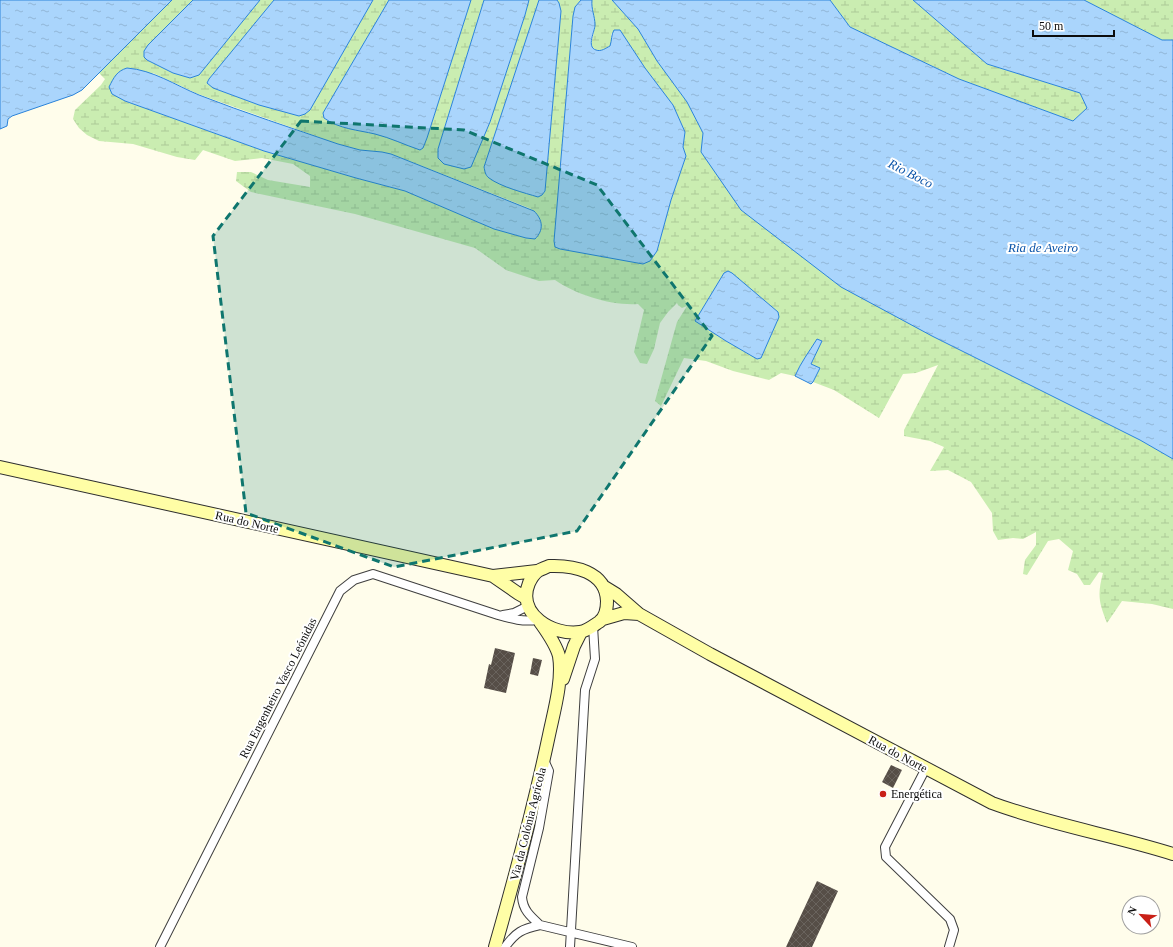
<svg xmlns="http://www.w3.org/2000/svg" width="1173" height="947" viewBox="0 0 1173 947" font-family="'Times New Roman',serif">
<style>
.wetland{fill:url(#wetland-marsh);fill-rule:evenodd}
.water{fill:url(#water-ripples);stroke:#2a83da}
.building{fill:url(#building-cross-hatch)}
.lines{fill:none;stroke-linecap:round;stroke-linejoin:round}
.street-casing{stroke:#3f3f3f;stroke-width:10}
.secondary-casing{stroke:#2e2e2e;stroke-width:14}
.street{stroke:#fff;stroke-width:8}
.secondary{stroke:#fffea6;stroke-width:12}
.marked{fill:#0f766e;fill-opacity:0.2;stroke:#0f766e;stroke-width:3;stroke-dasharray:8 5;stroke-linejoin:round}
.poi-dot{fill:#c92017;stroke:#fff;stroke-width:1.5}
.labels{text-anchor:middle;stroke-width:4;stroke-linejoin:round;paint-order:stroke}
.street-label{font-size:12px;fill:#0c0c0c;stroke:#fff}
.poi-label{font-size:12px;fill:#0c0c0c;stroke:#fff;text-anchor:start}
.water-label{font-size:13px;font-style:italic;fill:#0a54a9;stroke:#fff}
</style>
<defs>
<pattern id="wetland-marsh" width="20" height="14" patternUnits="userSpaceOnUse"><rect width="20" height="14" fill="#caedb1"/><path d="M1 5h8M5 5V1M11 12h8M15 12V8" fill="none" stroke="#acca97"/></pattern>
<pattern id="water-ripples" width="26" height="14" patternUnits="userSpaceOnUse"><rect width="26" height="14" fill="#aad5fc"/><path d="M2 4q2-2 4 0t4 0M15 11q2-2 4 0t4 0" fill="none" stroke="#91b6d7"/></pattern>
<pattern id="building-cross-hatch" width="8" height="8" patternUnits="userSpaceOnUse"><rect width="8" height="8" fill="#564e47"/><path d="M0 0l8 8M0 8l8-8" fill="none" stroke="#69635d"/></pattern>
</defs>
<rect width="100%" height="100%" fill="#fffdeb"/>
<path class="wetland" d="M172,0H193L148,45L147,60L173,73L190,78L199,74L260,0H274L209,79L207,83L213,88L259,105L318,96L373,0H389L323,113L324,118C339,129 359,130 377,134C392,138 406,145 420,150L423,148L427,138L471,0H484L438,149L471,166L490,122L525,15L529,0H539L484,167L542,195L545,191L561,11L559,4L557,0H581L575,7L573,16L554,242L650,261L657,251L671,200L686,156L683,147L685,132L673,105L645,68L620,30L611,34L612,40L610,46C603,50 597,54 591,45C592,39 595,32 594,26C594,17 590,9 592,0H612L638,29L657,61L687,102L703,133L701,152L932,336L1140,440L1173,459V609L1152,604L1122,601L1107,623C1099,603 1097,595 1103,573L1099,572L1090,585H1084L1077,574L1068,570L1073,551L1059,539L1048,541L1027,575L1023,574L1025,560L1036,545V532L1023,539L1013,538L998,540L993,531L992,513L971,482L948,470L930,471L944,447L930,441L904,436V430L938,365L916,373L903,374L879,418L834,390L813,382L820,368L811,364L822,341L817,339C809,352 801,362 795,376L781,373L769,380L733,371L706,361L684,358L661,406L655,401L677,322L687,306L682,308L678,305L677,303L668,312L660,323L654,349L647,364L640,363L634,352L644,310L638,304C613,306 576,295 555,280L539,281L506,270L475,248L355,214L251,192L236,181L237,172H251L268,180L310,187V176L293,164L262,158L235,161L203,150L195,160L177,157L133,144L99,141L87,135L79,128L73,119L75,110L101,85L105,79L99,73ZM153,73L198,94L338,144L360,150L382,152L391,154L529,208C542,215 545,228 535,239L526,238L494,229L405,191L356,178L264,151L125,101ZM724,273L754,292L778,312L779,317L761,358H757L726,341L695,321Z
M830,0H913L987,64L1080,93L1087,108L1073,121L959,79L850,27Z
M1084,0H1173V40H1162Z"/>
<path class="water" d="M0,0H172L82,90L73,95L12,116L8,119L7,126L0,129Z
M193,0H260L199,75L190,78L173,73L147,60L144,57V51L148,45Z
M274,0H373L310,110L305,114L299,116L259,105L213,88L207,83L209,79Z
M389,0H471L427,138L423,148L420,150C405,145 391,138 375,134C358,130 339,129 324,118L323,113Z
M484,0H529L525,15L490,122L471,167L464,169L444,164L438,158V149Z
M539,0H557L559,3L561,11L545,191L542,195L538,197C525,193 501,187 489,178C485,175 485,171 484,167Z
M581,0H592C591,9 595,16 595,25C595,31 586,47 596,50C601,52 606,48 610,46C612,40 611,35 614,30H620L645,68L673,105L685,132L683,147L686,156L671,200L657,251L650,261L643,264L560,249L555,247L554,241L573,16L575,7Z
M612,0H830L850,27L959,79L1073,121L1087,108L1080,93L987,64L913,0H1084L1162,40H1173V459L1140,440L932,336L841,287L741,210L701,152L703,133L687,102L657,61L638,29Z
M127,68C153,70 175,85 199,95C245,113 292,128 338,144L360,150L382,152L391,154L534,211C543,220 544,230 535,239L526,238L494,229L405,191L356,178L264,151L125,101L112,94L109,87C114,77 117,71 127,68Z
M728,271L732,273L778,312L779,317L761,358L757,359L726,341L695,321L724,273Z
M817,339L822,341L811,364L820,368L813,382L811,384L795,376C801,362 809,352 817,339Z"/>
<path class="building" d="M495,648L515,653L506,693L484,688L489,664L491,665Z
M533,658L542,660L538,676L530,674Z
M891,765L902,770L893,788L882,782Z
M817,881L838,891L812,947H786Z"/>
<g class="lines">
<g class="street-casing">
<path id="street" d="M503,615L514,613L528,606
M926,768L885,847L886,857L950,919L954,930L949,947
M540,925C530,916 523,910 522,897L539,828L549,771L544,760
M160,947L340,591L354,580L373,574L498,615C512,619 523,622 537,620
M505,947C516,932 522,929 540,925L632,947
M570,947L585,690L595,659L593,626"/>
</g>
<g class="secondary-casing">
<path id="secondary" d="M0,467L493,576L537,571
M549,566C573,565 606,571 607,601C607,609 606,617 599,622C593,626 587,631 580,632C553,636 516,614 529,583C531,579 534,574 538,571C541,569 545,568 549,566Z
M493,576L519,594L526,598
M603,586L616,594L639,614L710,654L992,803C1051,825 1113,835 1173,854
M603,619L624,613L639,614
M563,679L574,646L581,632
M495,947C515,877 534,806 549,735C554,711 563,680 559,656C556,644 547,632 540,622"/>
</g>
<use href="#street" class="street"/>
<use href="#secondary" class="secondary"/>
</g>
<path class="marked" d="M301,121L464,130L597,185L712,336L577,531L394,567L246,513L213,236Z"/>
<circle class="poi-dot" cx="883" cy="794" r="4"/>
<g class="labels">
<g class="street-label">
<text transform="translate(247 522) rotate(13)" y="4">Rua do Norte</text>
<text transform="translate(278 688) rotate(-63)" y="4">Rua Engenheiro Vasco Leónidas</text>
<text transform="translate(898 754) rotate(28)" y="4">Rua do Norte</text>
<text transform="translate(528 824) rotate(-76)" y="4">Via da Colónia Agrícola</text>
</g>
<g class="poi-label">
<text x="891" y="798">Energética</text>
</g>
<g class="water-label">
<text transform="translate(911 173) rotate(27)" y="5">Rio Boco</text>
<text x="1043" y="252">Ria de Aveiro</text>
</g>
</g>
<g transform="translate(1141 915) rotate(296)"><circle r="19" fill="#ffffff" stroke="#9e9e9e"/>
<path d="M0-3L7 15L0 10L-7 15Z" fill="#c92017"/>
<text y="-6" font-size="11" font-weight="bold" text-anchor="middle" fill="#0c0c0c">N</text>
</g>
<path d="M1033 30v6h81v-6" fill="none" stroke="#0c0c0c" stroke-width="2"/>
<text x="1039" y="30" font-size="12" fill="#0c0c0c" stroke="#ffffff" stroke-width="3" paint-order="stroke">50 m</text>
</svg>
